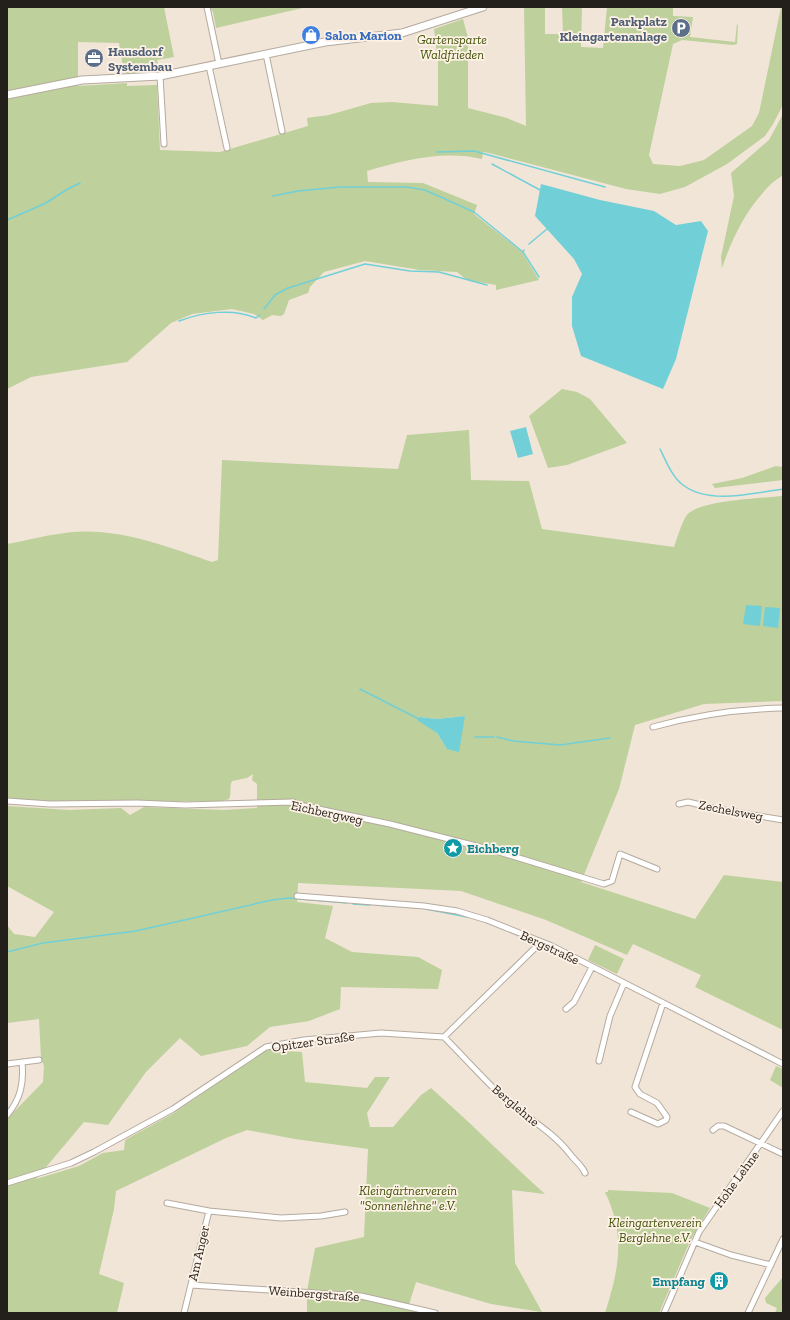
<svg xmlns="http://www.w3.org/2000/svg" width="790" height="1320" viewBox="0 0 790 1320" font-family="'Zilla Slab',serif">
<style>
.green{fill:#bed09b;fill-rule:evenodd}
.water{fill:#71d0d7}
.lines{fill:none;stroke-linecap:round;stroke-linejoin:round}
.stream{stroke:#71d0d7;stroke-width:1.5}
.street-casing{stroke:#b5aa9e;stroke-width:7}
.secondary-casing{stroke:#b5aa9e;stroke-width:9}
.street{stroke:#fff;stroke-width:5}
.secondary{stroke:#fff;stroke-width:7}
.labels{text-anchor:middle;stroke-width:3.5;stroke-linejoin:round;paint-order:stroke}
.service-label{font-size:13px;font-weight:bold;fill:#4e5e75;stroke:#fef2e6;text-anchor:end}
.shop-label{font-size:13px;font-weight:bold;fill:#366cbe;stroke:#fef2e6;text-anchor:start}
.park-label{font-size:13px;font-style:italic;fill:#425409;stroke:#fef2e6}
.street-label{font-size:13px;fill:#231f1a;stroke:#fef2e6}
.culture-label{font-size:13px;font-weight:bold;fill:#0d838f;stroke:#fef2e6;text-anchor:start}
</style>
<rect width="100%" height="100%" fill="#f1e5d8"/>
<path class="green" d="M7,7H164L174,57L157,60L160,73H124L119,43L78,42V86L127,83V86L157,85L160,150L220,152L308,126L307,118L329,115L371,103L392,102L438,106V62L434,29L463,19L468,38V108L507,118L526,126L524,7H545V34H563L562,7H582L581,47L603,48L607,7H673V16L693,17L690,37L735,42L737,24L738,25L737,44L733,45L682,40L673,44L649,155L653,164L680,166L704,160L752,126L759,113L781,7H783V105L773,124L765,136L727,164L685,187L660,194L626,189L489,153L483,152L482,159C444,150 404,160 367,171L368,182L423,183L477,205L474,214L522,252L539,280L496,290V285L467,280L457,272L420,270L365,261L324,272L310,287L308,293L289,300L284,314L281,316L272,315L263,320L254,314L232,309L192,314L171,323L127,362L31,377L7,389Z
M209,7H307L216,28L213,12Z
M783,114V175C779,178 774,181 771,184C746,209 733,236 722,268L721,257L734,196L731,173L769,140Z
M562,389L577,392L590,399L627,443L567,465L548,468L529,416Z
M469,430L471,480L529,481L542,529L674,547C677,539 682,521 687,515C699,500 763,498 783,496V701L704,704L635,725L619,789L581,882L695,919L724,875L783,882V1030L695,987L701,975L633,944L627,955L546,920L461,891L298,883L297,902L333,906L325,938L352,952L418,957L442,970L438,989L341,987L340,1009L309,1021L270,1027L247,1046L201,1056L180,1038L146,1072L108,1125L84,1122L36,1179L79,1166L103,1153L124,1150L125,1140L174,1113L263,1052L282,1046L283,1051L302,1052L305,1082L367,1088L375,1077H390L367,1113L370,1127H393L421,1095L431,1088C470,1122 506,1159 545,1194L512,1190L515,1263L542,1312L491,1304L416,1282L408,1308L424,1313H307V1291L315,1248L364,1237L368,1149L295,1139L247,1130L226,1138L116,1191L114,1209L99,1274L124,1283L117,1313H7V1119L43,1082L44,1066L41,1058L39,1019L7,1023V925L14,934L35,937L54,912L7,886V806L69,810L121,808L130,815L144,807L224,810L257,808V784L252,780L253,774L247,778L232,781C229,787 232,793 229,799L223,801L64,802L7,799V544C29,540 51,534 73,532C120,528 169,547 212,562L218,560L222,460L398,469L407,435ZM465,716L447,749L437,733L420,717L437,719Z
M776,466L783,467V480L715,488L712,484L742,478Z
M595,945L624,959L617,974L588,960Z
M776,1066L783,1069V1088L770,1080Z
M608,1190L672,1193L710,1208L691,1239L659,1313H605C619,1269 626,1236 605,1192H608Z
M783,1277V1313H775L777,1308L766,1303L765,1298Z"/>
<path class="water" d="M541,184L600,200L654,211L676,225L701,221L708,231L676,359L663,389L581,356L572,326V297L582,274L574,259L535,216Z
M526,427L533,454L518,458L510,431Z
M746,605L762,606L760,626L743,624Z
M765,607L780,608L778,628L763,626Z
M465,716L459,752L447,749L437,733L417,720L420,717L437,719Z"/>
<g class="lines">
<path class="stream" d="M437,152L474,151L605,187
M492,164L540,190
M273,196L298,191L340,187H407L425,190L474,212L523,252L524,250
M7,220L46,203L66,190L80,183
M529,244L547,229
M523,252L539,277
M264,309L275,295L288,288L365,264L410,271L439,272L487,285
M179,321C203,312 233,308 256,318L260,315
M660,449C666,461 672,477 683,485C709,505 754,493 783,489
M360,689L419,719
M475,737H494
M497,737L513,741L560,745L610,738
M353,904L370,905
M376,905L388,906
M409,907L419,908
M426,909L467,917
M7,952L43,943L136,931L272,900L289,898L347,903"/>
<g class="street-casing">
<path id="street" d="M207,7L219,64
M266,54L282,131
M209,66L227,148
M160,76L164,144
M653,727C696,715 739,709 783,708
M7,801L50,804L137,803L185,805L293,802L304,806L390,824L496,851L604,884L612,881L620,854L657,869
M679,804L688,802L718,809L783,820
M297,896L424,906L457,911L487,920L552,946L783,1064
M566,1009L574,1002L592,967
M444,1037C465,1058 485,1081 507,1101C529,1119 553,1132 570,1154C575,1161 582,1165 585,1173
M599,1061L610,1016L624,983
M7,1064L39,1060
M631,1112L658,1124L666,1120L667,1117L657,1103L640,1094L635,1087L663,1003
M7,1115C21,1099 24,1082 22,1062
M713,1130L718,1126H724L783,1154
M7,1183L71,1163L94,1152L173,1109L266,1047L304,1040L381,1033L444,1037L535,948L544,943
M167,1203L209,1211L281,1218L321,1216L345,1212
M695,1242L731,1255L771,1265
M191,1285L361,1296L435,1313
M184,1313L209,1211
M664,1313L699,1232L783,1111
M748,1313L783,1239"/>
</g>
<g class="secondary-casing">
<path id="secondary" d="M7,95L82,80L160,76L325,42L402,33L483,7"/>
</g>
<use href="#street" class="street"/>
<use href="#secondary" class="secondary"/>
</g>
<defs>
<g id="parking-disc" transform="scale(1)"><circle r="9.5" fill="#5c6f8a" stroke="#fef2e6"/><path d="M-3.5-5.5H1a3.5 3.5 0 0 1 0 7H-1V5.5H-3.5ZM-1-3.4V-.6H.8a1.4 1.4 0 0 0 0-2.8Z" fill="#fff"/></g>
<g id="shop-disc" transform="scale(1)"><circle r="9.5" fill="#3f7fe0" stroke="#fef2e6"/><path d="M-5-2.5h2.3a2.7 3.5 0 0 1 5.4 0H5L5.5 6h-11ZM-1.5-2.5h3a1.5 2.3 0 0 0-3 0Z" fill="#fff"/></g>
<g id="office-disc" transform="scale(1)"><circle r="9.5" fill="#5c6f8a" stroke="#fef2e6"/><path d="M-6-3h4V-5.5h4V-3h4V5H-6ZM-1-4.5V-3h2v-1.5ZM-6 0V1H6V0Z" fill="#fff"/></g>
<g id="sight-disc" transform="scale(1)"><circle r="9.5" fill="#0f9aa8" stroke="#fef2e6"/><path d="M0-6L1.8-2.2L6-1.7L2.9 1.2L3.7 5.4L0 3.3L-3.7 5.4L-2.9 1.2L-6-1.7L-1.8-2.2Z" fill="#fff"/></g>
<g id="building-disc" transform="scale(1)"><circle r="9.5" fill="#0f9aa8" stroke="#fef2e6"/><path d="M-4-6H4V6H1V3H-1V6H-4ZM-2.5-4.3h1.7v1.8h-1.7ZM.8-4.3h1.7v1.8H.8ZM-2.5-1h1.7V.8h-1.7ZM.8-1h1.7V.8H.8Z" fill="#fff"/></g>
</defs>
<g fill-rule="evenodd">
<use href="#parking-disc" x="681" y="28"/>
<use href="#shop-disc" x="311" y="35"/>
<use href="#office-disc" x="94" y="58"/>
<use href="#sight-disc" x="453" y="848"/>
<use href="#building-disc" x="719" y="1281"/>
</g>
<g class="labels">
<g class="service-label">
<text x="667" y="26">Parkplatz<tspan x="667" dy="15">Kleingartenanlage</tspan></text>
<text x="108" y="56" text-anchor="start">Hausdorf<tspan x="108" dy="15">Systembau</tspan></text>
</g>
<g class="shop-label">
<text x="325" y="40">Salon Marion</text>
</g>
<g class="park-label">
<text x="452" y="44">Gartensparte<tspan x="452" dy="15">Waldfrieden</tspan></text>
<text x="408" y="1195">Kleingärtnerverein<tspan x="408" dy="15">"Sonnenlehne" e.V.</tspan></text>
<text x="655" y="1227">Kleingartenverein<tspan x="655" dy="15">Berglehne e.V.</tspan></text>
</g>
<g class="street-label">
<text transform="translate(731 810) rotate(11)" y="5">Zechelsweg</text>
<text transform="translate(327 812) rotate(12)" y="5">Eichbergweg</text>
<text transform="translate(550 947) rotate(25)" y="5">Bergstraße</text>
<text transform="translate(313 1041) rotate(-8)" y="5">Opitzer Straße</text>
<text transform="translate(516 1105) rotate(40)" y="5">Berglehne</text>
<text transform="translate(736 1179) rotate(-54)" y="5">Hohe Lehne</text>
<text transform="translate(198 1253) rotate(-77)" y="5">Am Anger</text>
<text transform="translate(314 1293) rotate(4)" y="5">Weinbergstraße</text>
</g>
<g class="culture-label">
<text x="467" y="853">Eichberg</text>
<text x="705" y="1286" text-anchor="end">Empfang</text>
</g>
</g>
<rect width="790" height="1320" fill="none" stroke="#231f1a" stroke-width="16"/>
</svg>
